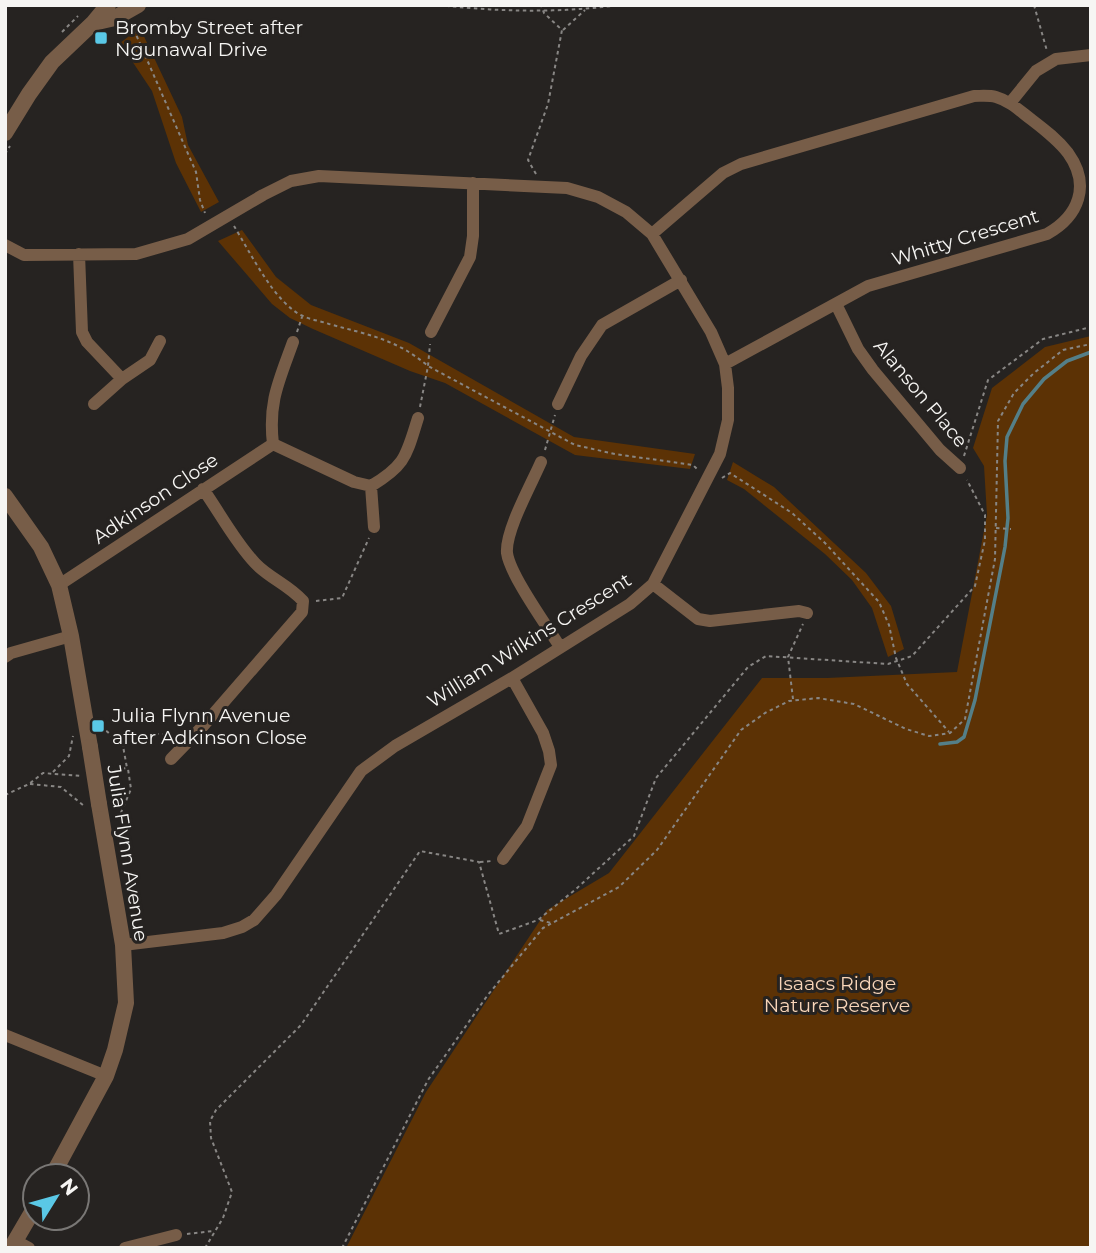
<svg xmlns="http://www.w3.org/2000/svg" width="1096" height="1253" viewBox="0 0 1096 1253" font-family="Montserrat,sans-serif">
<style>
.green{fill:#5c3205}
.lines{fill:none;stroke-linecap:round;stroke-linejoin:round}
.stream{stroke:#547f88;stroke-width:3.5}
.path{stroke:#888684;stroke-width:2;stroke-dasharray:3.5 3.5;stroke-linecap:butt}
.minor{stroke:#775d48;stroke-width:12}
.tertiary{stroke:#775d48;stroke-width:16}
.tertiary-bridge{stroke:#775d48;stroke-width:16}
.poi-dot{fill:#5ac8e6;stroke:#262321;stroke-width:2.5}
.labels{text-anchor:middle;stroke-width:6;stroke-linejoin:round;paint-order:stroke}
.poi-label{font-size:19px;fill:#f6f5f3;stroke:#262321;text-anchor:start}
.street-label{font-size:19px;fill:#f6f5f3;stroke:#262321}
.park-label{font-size:19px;fill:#f8d5b9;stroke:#262321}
</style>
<rect width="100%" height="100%" fill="#262321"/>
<path class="green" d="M140,28L182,117L188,145L219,202L201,212L176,163L152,91L120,43Z
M242,230L276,277L311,305L409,343L574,437L695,454L690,469L575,455L445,383L410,371L313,329L290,318L272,304L218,241Z
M1091,336V1248H346L426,1092L547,910L609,873L762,678H827L957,672L987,515L984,466L973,448L992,388L1045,347Z
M733,462L774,487L866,573L891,606L904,649L888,657L872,608L852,580L825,554L744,489L727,480Z"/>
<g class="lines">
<path class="stream" d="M940,744L957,742L964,737L975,700L1005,547L1008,518L1005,461L1007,437L1023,404L1044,379L1067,361L1091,352"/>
<path class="path" d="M439,5C499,12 560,13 620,5
M1034,5L1047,51
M131,23L196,172L200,200L205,213
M563,30L585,10
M62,32L78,16
M5,154L10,146
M536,174L528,160L548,104L562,30L544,13L541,5
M234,226C250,252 275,304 303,316C311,320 321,321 329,324C369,335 396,339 428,366L575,445L615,454L693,465L697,469
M297,332L302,317
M420,407L428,366L430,344
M545,450L555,415
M964,456L988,380L1043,339L1091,327
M722,478L730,473L792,513L825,543L879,602L889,625L896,658L907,684L949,732
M996,528L1011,529
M316,601L342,598L369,538
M793,699L788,657L803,624
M101,726L123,746
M108,771L127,768L123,746L148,733L178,736
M53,772L69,756L73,736
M30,784L61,787L84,806
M5,795L29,784L43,773L81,776
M115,815H120L131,789L128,769
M480,862L492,861
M540,920L551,923
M30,1194L35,1185
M187,1234L213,1231
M205,1248L223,1218L232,1192L211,1138L210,1121L216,1110L301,1025L420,851L479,862L499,934L538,920L576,889L634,836L656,778L748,667L766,656L888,664L912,656L975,586L985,540V515L967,480
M342,1248L428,1080L487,996L543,928L619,887L657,850L741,730L765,713L789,701L818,698L854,704L906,729L929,736L950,733L965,719L995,559L998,421L1014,393L1034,373L1063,350L1091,344"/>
<path class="minor" d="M1010,103L1036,71L1056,59L1091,55
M652,234L723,173L741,164L974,96C981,96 989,95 996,97C1010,101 1020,111 1032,120C1045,130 1058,140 1068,153C1091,185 1079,216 1047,234L868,286L725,364
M5,245L24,255L136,254L188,239L263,195L291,181L319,176L567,188L598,197L626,212L652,234L711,332L725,364L728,388V420L720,454L653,584L630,604L512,678L395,746L361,771L276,895L254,920L242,927L223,933L123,945
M79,254L82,332L87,342L122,379
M836,304L858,349L873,370L940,450L960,468
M431,332L470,257L473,236V183
M293,342C279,381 268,402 273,444L354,482L371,486C406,465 406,456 418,418
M94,404L122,379L150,360L160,341
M558,404L581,356L602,325L681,280
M541,462C532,483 505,531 507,553C510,575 547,626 560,647
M371,486L374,527
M653,584L698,619L710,621L799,611L807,613
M59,585L273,444
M5,657L11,653L71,636
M171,759L203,726L302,612L303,601C289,585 269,578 255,563C235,542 220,513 203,489
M503,859L527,826L551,765L549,751L543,733L512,678
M5,1035L106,1076
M16,1241L29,1248
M125,1248L176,1235"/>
<path class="tertiary" d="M93,23L115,18L138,5
M5,133L29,94L52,62L93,23L108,5
M5,496L41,547L59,585L71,636L90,747
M52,1176L106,1076L115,1050L126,1003L123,945L99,804
M11,1248L35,1207"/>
<path class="tertiary-bridge" d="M90,747L99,804"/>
</g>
<g class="poi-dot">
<rect x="94" y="31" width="14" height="14" rx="3.5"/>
<rect x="91" y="719" width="14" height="14" rx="3.5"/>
</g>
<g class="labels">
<g class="poi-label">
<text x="115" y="34">Bromby Street after<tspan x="115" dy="22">Ngunawal Drive</tspan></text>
<text x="112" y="722">Julia Flynn Avenue<tspan x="112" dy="22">after Adkinson Close</tspan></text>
</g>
<g class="street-label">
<text transform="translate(965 237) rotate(-17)" y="7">Whitty Crescent</text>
<text transform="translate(921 393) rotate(50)" y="7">Alanson Place</text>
<text transform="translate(155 498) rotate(-34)" y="7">Adkinson Close</text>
<text transform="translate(529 640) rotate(-32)" y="7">William Wilkins Crescent</text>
<text transform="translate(128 853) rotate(81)" y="7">Julia Flynn Avenue</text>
</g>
<g class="park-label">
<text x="837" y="990">Isaacs Ridge<tspan x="837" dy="22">Nature Reserve</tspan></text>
</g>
</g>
<rect width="1096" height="1253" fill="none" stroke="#f6f5f3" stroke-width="14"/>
<g transform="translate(56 1197) rotate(53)"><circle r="33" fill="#262321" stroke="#797775" stroke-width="2"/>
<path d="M0-5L12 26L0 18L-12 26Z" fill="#5ac8e6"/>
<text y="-10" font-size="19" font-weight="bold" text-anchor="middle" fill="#f6f5f3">N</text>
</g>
</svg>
